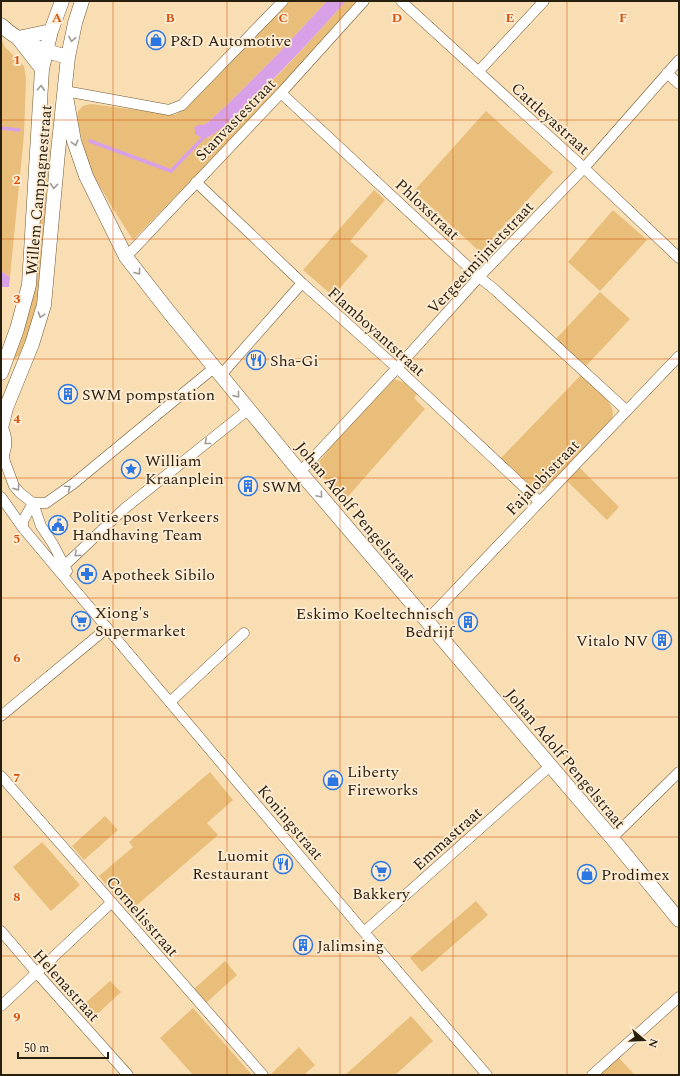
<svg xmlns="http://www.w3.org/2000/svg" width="680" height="1076" viewBox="0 0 680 1076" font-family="Spectral,serif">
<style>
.green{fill:#e8be7a}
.water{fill:#d7a0e7}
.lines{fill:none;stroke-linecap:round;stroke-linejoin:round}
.stream{stroke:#d7a0e7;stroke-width:3.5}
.street-casing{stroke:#705933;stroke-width:11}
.secondary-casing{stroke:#705933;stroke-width:15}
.street{stroke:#fff;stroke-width:10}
.secondary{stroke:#fff;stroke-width:14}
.oneway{stroke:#9f9a93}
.grid{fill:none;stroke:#d5530c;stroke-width:1;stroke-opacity:0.55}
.labels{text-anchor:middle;stroke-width:3.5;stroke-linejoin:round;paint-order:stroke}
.poi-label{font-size:16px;fill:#291f0f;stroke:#feedd4;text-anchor:start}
.street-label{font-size:16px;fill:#291f0f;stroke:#feedd4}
.grid-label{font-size:13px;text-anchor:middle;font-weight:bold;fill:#d5530c;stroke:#feedd4;stroke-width:3.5;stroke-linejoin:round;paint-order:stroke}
</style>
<rect width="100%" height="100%" fill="#f9deb4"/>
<path class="green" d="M290,1H327L277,55L227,105L207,123L203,125L208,138C260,98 303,49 346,1H359L214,157L133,240L112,207L92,173L84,149L77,118L78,111L83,106L91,104L175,115L184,109Z
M1,39L5,47L24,66L26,78L24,135L10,277L1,271Z
M486,111L553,172L480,252L414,191Z
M47,129L51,130L47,187L43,188L41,186L46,131Z
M374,190L385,200L350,241L368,256L333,296L303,270Z
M43,191L47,193V195L38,299L28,335L21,355L15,358H14L41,192Z
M613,210L647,240L600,291L568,262Z
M600,292L630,319L585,367L555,340Z
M581,375C592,385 618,403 612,419L548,486L543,488L532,489L500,459Z
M394,379L405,383L417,394L414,398L425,409L344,501L315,466L327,452L326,451Z
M579,467L619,507L607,520L566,480Z
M210,772L233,800L207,823L218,835L129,912L99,876L133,847L129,842Z
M105,816L118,830L84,860L72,846Z
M42,842L80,885L51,911L13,867Z
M476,901L488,915L422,972L410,958Z
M225,961L237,975L206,1003L194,989Z
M110,981L121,992L92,1019L81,1007Z
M193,1008L252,1075H193L160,1038Z
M411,1016L433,1041L395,1075H345Z
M299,1047L315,1065L304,1075H270Z
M618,1057L634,1074L598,1075Z"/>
<path class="water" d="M327,1H346C313,38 279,75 242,109C231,120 219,133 204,139L195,134V130L194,128L198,125H203L207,123L227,105L277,55Z
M1,271L10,277L9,287H1Z"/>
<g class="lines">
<path class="stream" d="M1,128L19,130
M90,141L171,171L203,138"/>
<g class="street-casing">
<path id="street" d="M401,1L584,168L679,258
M478,72L544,1
M667,73L679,84
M65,91L169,110L182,105L283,1
M281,93L479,277L494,289L626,410
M196,182L302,283L397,368L539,501
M126,257L281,93L364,1
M221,375L302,283
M3,452L5,462L14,486L20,493L33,503L41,526L53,544L67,571
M300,472L397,368L479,277L584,168L679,60
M1,497L23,528L59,571L364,932L487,1075
M23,528V521L33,503H46L73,484L215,367
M59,571L124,509L249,409
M427,620L679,356
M170,702L244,633
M1,716L107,628
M1,776L263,1075
M612,838L679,772
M1,931L36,972L128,1075
M364,932L550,766
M1,1006L111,903
M592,1075L679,997"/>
</g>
<g class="secondary-casing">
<path id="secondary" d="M1,25C20,43 44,51 68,57
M42,69L18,38L51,31
M65,91L74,141L86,176L126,257L169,312L300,472L612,838L679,920
M1,373L17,329L29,285L42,69L51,31L62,1
M1,428L6,408L32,344L44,305L58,152L68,57L75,23L82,1
M1,428C5,437 6,446 1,456"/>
</g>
<use href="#street" class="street"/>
<use href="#secondary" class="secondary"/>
</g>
<defs><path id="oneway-chevron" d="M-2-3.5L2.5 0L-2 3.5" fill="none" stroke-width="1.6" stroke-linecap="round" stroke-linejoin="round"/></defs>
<g class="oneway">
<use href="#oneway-chevron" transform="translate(72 39) rotate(101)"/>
<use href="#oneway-chevron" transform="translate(41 88) rotate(-87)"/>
<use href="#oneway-chevron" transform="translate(75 143) rotate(74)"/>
<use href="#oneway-chevron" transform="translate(54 186) rotate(95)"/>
<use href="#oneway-chevron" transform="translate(138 272) rotate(52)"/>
<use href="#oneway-chevron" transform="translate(41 315) rotate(107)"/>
<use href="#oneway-chevron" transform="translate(237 395) rotate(51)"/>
<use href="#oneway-chevron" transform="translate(207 442) rotate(141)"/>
<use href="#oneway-chevron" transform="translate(17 488) rotate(55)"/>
<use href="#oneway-chevron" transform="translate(68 488) rotate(-35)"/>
<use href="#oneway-chevron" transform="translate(320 495) rotate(50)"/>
<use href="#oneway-chevron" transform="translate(77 554) rotate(137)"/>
</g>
<path class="grid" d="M113,1V1075M227,1V1075M340,1V1075M453,1V1075M567,1V1075M1,120H679M1,239H679M1,359H679M1,478H679M1,598H679M1,717H679M1,837H679M1,956H679"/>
<defs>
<g id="shop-ring" transform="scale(1)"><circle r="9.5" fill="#feedd4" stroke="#2d77e3" stroke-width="1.5"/><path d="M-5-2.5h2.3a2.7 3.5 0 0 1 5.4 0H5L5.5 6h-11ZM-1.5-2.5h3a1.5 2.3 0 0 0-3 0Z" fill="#2d77e3"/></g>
<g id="restaurant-ring" transform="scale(1)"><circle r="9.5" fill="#feedd4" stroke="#2d77e3" stroke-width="1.5"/><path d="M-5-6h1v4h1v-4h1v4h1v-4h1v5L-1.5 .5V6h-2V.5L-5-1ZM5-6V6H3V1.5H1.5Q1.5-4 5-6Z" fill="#2d77e3"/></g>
<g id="building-ring" transform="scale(1)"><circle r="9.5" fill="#feedd4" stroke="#2d77e3" stroke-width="1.5"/><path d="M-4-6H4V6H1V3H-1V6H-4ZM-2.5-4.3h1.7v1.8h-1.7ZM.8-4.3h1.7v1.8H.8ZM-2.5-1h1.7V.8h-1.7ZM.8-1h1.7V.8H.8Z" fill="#2d77e3"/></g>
<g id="sight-ring" transform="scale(1)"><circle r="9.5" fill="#feedd4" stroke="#2d77e3" stroke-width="1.5"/><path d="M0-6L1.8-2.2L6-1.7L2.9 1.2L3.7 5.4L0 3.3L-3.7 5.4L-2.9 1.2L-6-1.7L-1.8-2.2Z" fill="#2d77e3"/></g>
<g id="civic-ring" transform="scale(1)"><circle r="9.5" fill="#feedd4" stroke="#2d77e3" stroke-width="1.5"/><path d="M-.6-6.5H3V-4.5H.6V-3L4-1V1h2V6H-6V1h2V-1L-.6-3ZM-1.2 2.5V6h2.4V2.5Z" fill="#2d77e3"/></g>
<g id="pharmacy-ring" transform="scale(1)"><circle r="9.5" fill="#feedd4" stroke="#2d77e3" stroke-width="1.5"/><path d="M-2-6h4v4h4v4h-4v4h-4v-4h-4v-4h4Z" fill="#2d77e3"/></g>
<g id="supermarket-ring" transform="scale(1)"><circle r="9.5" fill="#feedd4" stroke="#2d77e3" stroke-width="1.5"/><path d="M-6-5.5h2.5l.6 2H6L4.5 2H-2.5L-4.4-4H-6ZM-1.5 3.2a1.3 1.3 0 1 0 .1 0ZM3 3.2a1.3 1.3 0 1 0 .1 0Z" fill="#2d77e3"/></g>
</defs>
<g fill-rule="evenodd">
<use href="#shop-ring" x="156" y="40"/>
<use href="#restaurant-ring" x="256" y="360"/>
<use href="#building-ring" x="68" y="394"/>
<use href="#sight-ring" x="131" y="469"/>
<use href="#building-ring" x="248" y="486"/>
<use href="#civic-ring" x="58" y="525"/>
<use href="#pharmacy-ring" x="87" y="574"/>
<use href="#supermarket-ring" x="81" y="621"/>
<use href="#building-ring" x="468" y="622"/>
<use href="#building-ring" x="662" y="640"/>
<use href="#shop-ring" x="333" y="780"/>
<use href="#restaurant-ring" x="283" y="864"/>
<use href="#supermarket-ring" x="381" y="871"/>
<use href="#shop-ring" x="587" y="874"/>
<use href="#building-ring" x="303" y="945"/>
</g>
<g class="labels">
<g class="poi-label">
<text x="170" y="46">P&amp;D Automotive</text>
<text x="270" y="366">Sha-Gi</text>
<text x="82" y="400">SWM pompstation</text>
<text x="145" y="466">William<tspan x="145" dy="18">Kraanplein</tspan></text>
<text x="262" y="492">SWM</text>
<text x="72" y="522">Politie post Verkeers<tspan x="72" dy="18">Handhaving Team</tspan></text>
<text x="101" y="580">Apotheek Sibilo</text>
<text x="95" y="618">Xiong's<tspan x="95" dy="18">Supermarket</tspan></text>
<text x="454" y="619" text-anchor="end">Eskimo Koeltechnisch<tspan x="454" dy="18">Bedrijf</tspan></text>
<text x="648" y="646" text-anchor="end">Vitalo NV</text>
<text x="347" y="777">Liberty<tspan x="347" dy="18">Fireworks</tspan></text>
<text x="269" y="861" text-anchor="end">Luomit<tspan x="269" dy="18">Restaurant</tspan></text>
<text x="601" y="880">Prodimex</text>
<text x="381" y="899" text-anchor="middle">Bakkery</text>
<text x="317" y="951">Jalimsing</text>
</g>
<g class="street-label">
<text transform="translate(551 118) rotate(42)" y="6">Cattleyastraat</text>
<text transform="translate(235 119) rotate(-46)" y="6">Stanvastestraat</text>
<text transform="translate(38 190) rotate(-85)" y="6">Willem Campagnestraat</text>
<text transform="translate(428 209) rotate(43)" y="6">Phloxstraat</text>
<text transform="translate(480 257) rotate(-47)" y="6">Vergeetmijnietstraat</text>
<text transform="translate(377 331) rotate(42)" y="6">Flamboyantstraat</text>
<text transform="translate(542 477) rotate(-46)" y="6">Fajalobistraat</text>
<text transform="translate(356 511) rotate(50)" y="6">Johan Adolf Pengelstraat</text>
<text transform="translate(566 758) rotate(50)" y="6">Johan Adolf Pengelstraat</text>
<text transform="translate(291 822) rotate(50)" y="6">Koningstraat</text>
<text transform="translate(447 838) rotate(-42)" y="6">Emmastraat</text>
<text transform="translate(143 916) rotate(49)" y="6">Cornelisstraat</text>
<text transform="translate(67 985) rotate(48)" y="6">Helenastraat</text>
</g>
</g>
<g class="grid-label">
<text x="57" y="22">A</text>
<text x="170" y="22">B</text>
<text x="283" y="22">C</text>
<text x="397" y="22">D</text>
<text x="510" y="22">E</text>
<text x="623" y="22">F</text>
<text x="17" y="64">1</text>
<text x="17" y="184">2</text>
<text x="17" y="303">3</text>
<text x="17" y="423">4</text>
<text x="17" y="543">5</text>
<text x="17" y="662">6</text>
<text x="17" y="782">7</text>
<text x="17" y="901">8</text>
<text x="17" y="1021">9</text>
</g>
<rect width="680" height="1076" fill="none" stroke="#291f0f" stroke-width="4"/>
<g transform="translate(644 1040) rotate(109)" stroke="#feedd4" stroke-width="3" paint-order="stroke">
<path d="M0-3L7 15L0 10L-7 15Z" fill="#291f0f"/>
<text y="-6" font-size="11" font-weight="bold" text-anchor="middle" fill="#291f0f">N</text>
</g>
<path d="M18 1052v6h90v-6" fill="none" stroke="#291f0f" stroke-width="2"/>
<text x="24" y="1052" font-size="12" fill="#291f0f" stroke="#feedd4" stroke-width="3" paint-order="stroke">50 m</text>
</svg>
